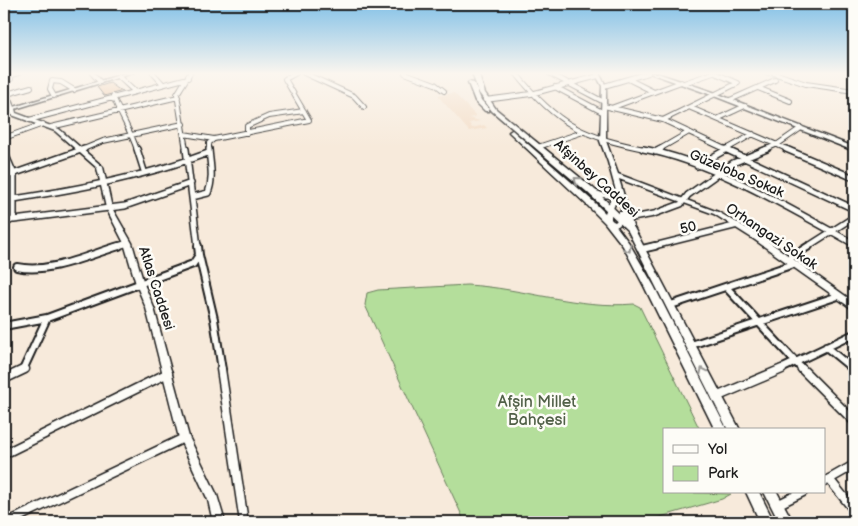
<svg xmlns="http://www.w3.org/2000/svg" width="858" height="526" viewBox="0 0 858 526" font-family="'Balsamiq Sans',sans-serif">
<style>
.built{fill:#f3ddc7}
.green{fill:#b4de9b;stroke:#687d5c}
.lines{fill:none;stroke-linecap:round;stroke-linejoin:round}
.stream{stroke:#5c8a95;stroke-width:1}
.building{fill:#eabf99;stroke:#1c1c1c}
.minor-far3-casing{stroke:#1c1c1c;stroke-width:6}
.minor-far2-casing{stroke:#1c1c1c;stroke-width:8}
.minor-far1-casing{stroke:#1c1c1c;stroke-width:10}
.minor-casing{stroke:#1c1c1c;stroke-width:11}
.tertiary-casing{stroke:#1c1c1c;stroke-width:3}
.secondary-casing{stroke:#1c1c1c;stroke-width:3}
.minor-far3{stroke:#fdfcf7;stroke-width:4}
.minor-far2{stroke:#fdfcf7;stroke-width:5}
.minor-far1{stroke:#fdfcf7;stroke-width:6}
.minor{stroke:#fdfcf7;stroke-width:8}
.tertiary{fill:#fdfcf7;fill-rule:evenodd}
.secondary{fill:#fdfcf7;fill-rule:evenodd}
.oneway{stroke:#989794}
.labels{text-anchor:middle;stroke-width:5;stroke-linejoin:round;paint-order:stroke}
.street-label{font-size:14px;fill:#1c1c1c;stroke:#fdfcf7}
.near-park-label{font-size:16px;fill:#516048;stroke:#fdfcf7}
</style>
<rect width="100%" height="100%" fill="#f7eadb"/>
<filter id="ink" filterUnits="userSpaceOnUse"><feTurbulence type="fractalNoise" baseFrequency=".02" numOctaves="2"/><feDisplacementMap in="SourceGraphic" scale="10" xChannelSelector="R" yChannelSelector="G"/><feConvolveMatrix kernelMatrix="1 2 1 2 8 2 1 2 1" color-interpolation-filters="sRGB"/></filter>
<g filter="url(#ink)">
<path class="built" d="M454,93L476,116L469,118L480,121L469,123L472,128L484,125L487,128L469,131L438,96Z"/>
<path class="green" d="M467,285C524,288 577,309 634,304L640,307L700,430H664V492L731,494L722,499L643,522H465L365,305L367,293L378,290Z"/>
<g class="lines">
<path class="stream" d="M757,73L854,94"/>
</g>
<path class="building" d="M110,83L118,89L123,91L104,96L97,87Z"/>
<g class="lines">
<g class="minor-far3-casing">
<path id="minor-far3" d="M92,73L100,82
M153,73L163,84
M304,73L354,96L364,107
M405,73L435,84L444,91
M516,73C558,127 585,137 649,150
M549,73L604,102
M774,73L806,84L854,91
M12,75L19,73
M476,75L484,73
M119,77L134,91
M630,80L654,92
M4,81L11,79
M684,83L713,73
M604,86L648,73
M555,87L604,113
M758,88L790,101
M7,94L31,87
M54,96L50,89L52,81L61,82L74,90
M113,96C120,115 131,131 137,150
M485,100L531,94L598,76
M730,100L775,80
M604,106L663,120L727,150
M611,108L681,82
M691,108L789,150
M717,119L745,106
M29,120L188,78
M663,120L738,83L715,73
M51,127L178,97
M247,133V126L269,116L304,111
M184,134L214,139L309,120L285,79L296,73
M4,138L43,124
M538,147L583,132
M81,150L103,141L183,124
M186,150L177,94L190,73
M209,150V143L214,139
M658,150L689,132
M725,150L753,134
M764,150L778,144L801,128"/>
</g>
<g class="minor-far2-casing">
<path id="minor-far2" d="M137,149L144,171
M186,149L198,247
M643,149C711,161 793,210 854,244
M725,149L854,209
M786,149L854,178
M4,151L14,174V220L125,206L191,183
M655,152L661,149
M697,166L727,149
M4,177L84,149
M192,197L208,193C214,178 210,164 209,149
M14,199C78,189 148,176 208,153
M627,219L654,214L681,204L688,195L733,163L767,149
M4,224L12,220
M115,247L128,243
M650,247L738,225
M807,247L854,217"/>
</g>
<g class="minor-far1-casing">
<path id="minor-far1" d="M642,249L655,246
M199,255L214,319L222,370
M788,259L809,246
M17,267C50,274 88,255 119,246
M726,287L803,370
M671,305L794,264
M4,326L47,318L193,264L199,255L198,246
M691,345L838,296
M826,347L854,370
M23,370L47,318
M779,370L854,334"/>
</g>
<g class="minor-casing">
<path id="minor" d="M221,369L244,522
M802,369L854,421
M4,379L25,369
M716,397L782,369
M4,454L168,373
M829,479L854,510
M824,482L854,465
M777,505L803,492
M8,522L184,438"/>
</g>
<g class="tertiary-casing">
<path id="tertiary" d="M126,73H133L15,109L16,113L59,129L103,167L112,208L132,243L144,284L154,308L189,437L217,495L225,522H213L208,500L179,438L146,308L136,284L124,243L106,208L97,168L55,131L12,115L10,111L4,112V109L9,108L4,94V88L6,89L14,107Z
M595,73H599L606,86V141L618,174L718,212L761,236L854,302V309L851,308L755,240L714,214L619,179L634,230L631,232H629L624,219C617,229 616,228 606,223L605,213L611,198L602,197L588,191L591,189L605,194H612L613,192L616,191L608,162L600,141L602,86ZM618,197L622,212H619L618,219L615,222L611,220V213Z
M650,73H657L713,92L854,147V151L709,94Z"/>
</g>
<g class="secondary-casing">
<path id="secondary" d="M472,73H478L485,93L496,109L593,188L634,228L740,430H728L628,231L587,192L492,111L479,93Z
M469,82L474,83L481,100L489,109V111H485L475,101L468,83Z
M512,130L594,202L611,219L629,243L654,286L727,430H715L644,286L623,246L605,223L588,206L510,133L509,132Z
M746,492H759L774,522H760Z
M764,492H777L793,522H779Z"/>
</g>
<use href="#minor-far3" class="minor-far3"/>
<use href="#minor-far2" class="minor-far2"/>
<use href="#minor-far1" class="minor-far1"/>
<use href="#minor" class="minor"/>
<use href="#tertiary" class="tertiary"/>
<use href="#secondary" class="secondary"/>
</g>
<defs><path id="oneway-chevron" d="M-2-3.5L2.5 0L-2 3.5" fill="none" stroke-width="1.6" stroke-linecap="round" stroke-linejoin="round" transform="scale(1.25)"/></defs>
<g class="oneway">
<use href="#oneway-chevron" transform="translate(577 180) rotate(-141)"/>
<use href="#oneway-chevron" transform="translate(628 249) rotate(59)"/>
<use href="#oneway-chevron" transform="translate(703 371) rotate(-116)"/>
</g>
</g>
<linearGradient id="sky" x2="0" y2="1"><stop stop-color="#81c0e7"/><stop offset="0.5" stop-color="#fbf6ef"/><stop offset="1" stop-color="#fbf6ef" stop-opacity="0"/></linearGradient>
<rect width="858" height="147" fill="url(#sky)"/>
<g class="labels">
<g class="street-label">
<text transform="translate(737 173) rotate(23)" y="5">Güzeloba Sokak</text>
<text transform="translate(597 178) rotate(42)" y="5">Afşinbey Caddesi</text>
<text transform="translate(688 227) rotate(-13)" y="5">50</text>
<text transform="translate(772 236) rotate(34)" y="5">Orhangazi Sokak</text>
<text transform="translate(157 288) rotate(72)" y="5">Atlas Caddesi</text>
</g>
<g class="near-park-label">
<text x="537" y="407">Afşin Millet<tspan x="537" dy="18">Bahçesi</tspan></text>
</g>
</g>
<rect width="858" height="526" fill="none" stroke="#fdfcf7" stroke-width="20"/>
<rect x="10" y="10" width="838" height="506" fill="none" stroke="#1c1c1c" stroke-width="2" filter="url(#ink)"/>
<rect x="663" y="428" width="162" height="65" fill="#fdfcf7" stroke="#a3a29f"/>
<rect x="673" y="445" width="25" height="8" fill="#fdfcf7" stroke="#a3a29f"/>
<text x="708" y="454" font-size="15" fill="#1c1c1c">Yol</text>
<rect x="673" y="466" width="25" height="15" fill="#b4de9b" stroke="#a3a29f"/>
<text x="708" y="478" font-size="15" fill="#1c1c1c">Park</text>
</svg>
